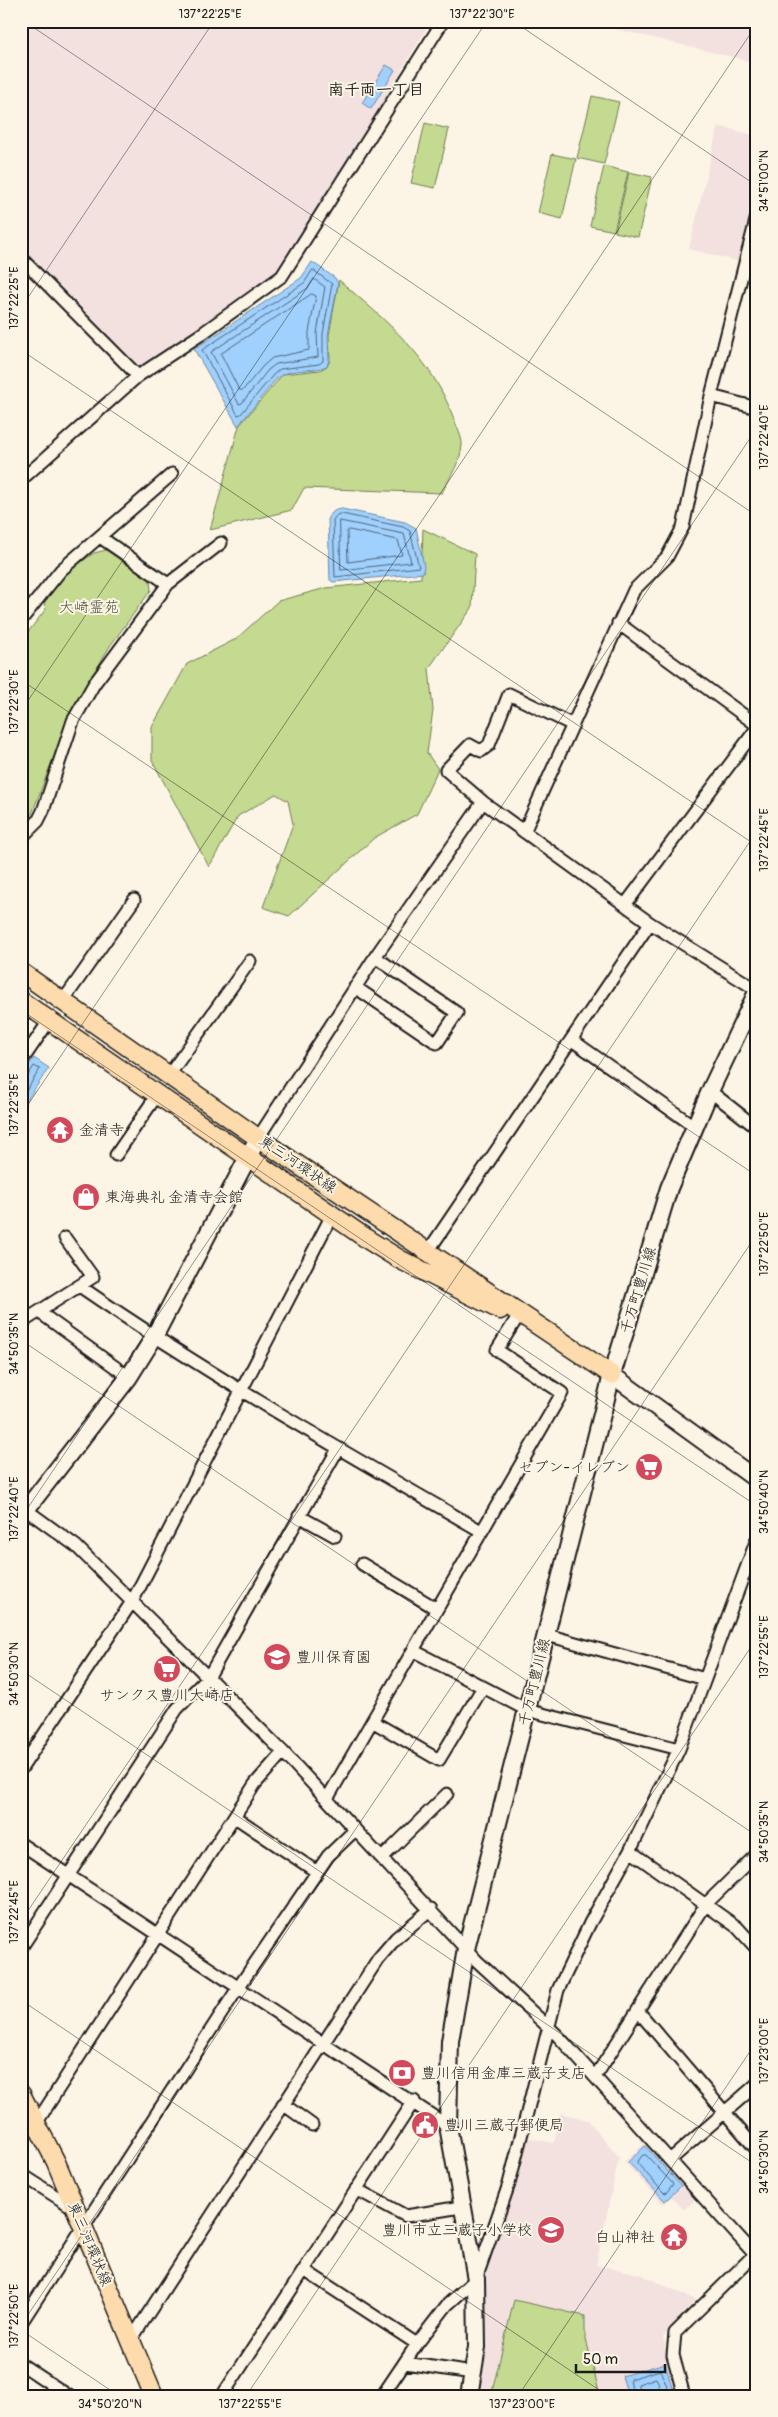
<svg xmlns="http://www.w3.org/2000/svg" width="778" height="2417" viewBox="0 0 778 2417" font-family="Pangolin,'Klee One',sans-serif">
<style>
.built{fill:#f3e1e0}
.green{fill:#c3da90;stroke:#707b56}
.water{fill:#a0d0fd;stroke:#6b88a3}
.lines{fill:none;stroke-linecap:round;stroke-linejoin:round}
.shore{stroke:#516476;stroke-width:1}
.street-casing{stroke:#1c1c1c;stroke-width:15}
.secondary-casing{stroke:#1c1c1c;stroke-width:20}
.primary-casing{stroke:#1c1c1c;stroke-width:21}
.street{stroke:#fcf5e5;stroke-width:11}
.secondary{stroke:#fcf5e5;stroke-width:16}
.primary{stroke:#fedbac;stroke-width:18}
.ticks{fill:none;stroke:#1c1c1c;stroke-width:1;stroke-opacity:0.45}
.labels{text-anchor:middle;stroke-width:4;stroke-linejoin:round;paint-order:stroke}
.park-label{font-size:15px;fill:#4e553f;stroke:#fcf5e5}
.poi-label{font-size:15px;fill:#1c1c1c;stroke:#fcf5e5;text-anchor:start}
.street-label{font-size:15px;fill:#1c1c1c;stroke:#fcf5e5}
.neighbourhood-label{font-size:16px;font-weight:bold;fill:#1c1c1c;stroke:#fcf5e5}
.neatline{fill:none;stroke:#1c1c1c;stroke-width:2}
.ticks-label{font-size:12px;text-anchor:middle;fill:#1c1c1c}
</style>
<rect width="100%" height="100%" fill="#fcf5e5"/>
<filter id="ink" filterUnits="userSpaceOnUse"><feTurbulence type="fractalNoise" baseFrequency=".02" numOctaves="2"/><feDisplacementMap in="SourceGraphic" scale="10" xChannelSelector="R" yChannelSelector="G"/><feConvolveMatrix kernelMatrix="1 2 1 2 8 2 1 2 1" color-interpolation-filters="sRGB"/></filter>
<g filter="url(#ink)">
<path class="built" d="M21,21H431L285,265L276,275L138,372L21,252Z
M582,21H757V63Z
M718,126L757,136V192L740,262L689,249Z
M561,2113L588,2120L619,2157L596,2265L640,2274L696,2300L663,2337L677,2396H473L480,2295L490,2255L520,2170L528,2138L554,2143Z
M645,2143L696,2199L684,2210L672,2197L663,2204L624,2162Z"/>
<path class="green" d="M592,96L619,102L604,164L577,158Z
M425,123L449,129L435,188L411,183Z
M552,154L576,159L562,219L538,213Z
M604,166L628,172L614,231L590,226Z
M629,172L652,177L638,237L615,232Z
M339,280C387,322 431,356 454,419C456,426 462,436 462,444C462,460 449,478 442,493L304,488L292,510L210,530L239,426L283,374L320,370L327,366L330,361L329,335Z
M423,529L475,554L472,608L429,668L433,710L427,753L438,769L417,814L374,838L289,916L263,907L293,824L288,801L276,794L238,816L209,867L152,760V727L187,664L236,639L278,601L326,588L421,578Z
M106,550L150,580L151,590L110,646L70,714L28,824L21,819V641L46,609L44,603L61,576L94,553Z
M514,2300L585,2316V2335L600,2396H491Z"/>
<path class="water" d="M386,65L395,70L371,109L362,103Z
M312,262L335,278L338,283L328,335L329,360L327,366C311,373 291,367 277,378L238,426L194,349L301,278Z
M342,509L405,522L416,528L424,566L423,573L333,582L330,580L328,517L335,510Z
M34,1058L49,1068L23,1106L21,1076Z
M645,2146L681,2186L665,2201L628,2162Z
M665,2363L673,2391L659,2396H628L622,2376Z"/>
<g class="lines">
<path class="shore" d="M313,270L332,284L323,334V361L319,364L280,369L273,375L241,414L238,415L202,350L304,283Z
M314,279L325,287L317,333L318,357L276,364L268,370L242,403L239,404L211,352L308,288Z
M312,294L316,296L309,332V350L272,358L263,366L243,390H239L221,354Z
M342,514L403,527L410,531L419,567L335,577L333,520L337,515Z
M340,521L404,534L411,562L341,570Z
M349,530L398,540L402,555L348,562L347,532Z
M21,1078L27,1077L34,1066L40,1069L21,1099
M643,2155H646L673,2184L666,2193L663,2192L637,2163Z
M633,2396L630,2379L660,2370L667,2386L661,2396
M639,2396L638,2384L656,2378L659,2384L655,2396"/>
<g class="street-casing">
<path id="street" d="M21,258L138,376
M711,396L757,408
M21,480L138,376L200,335L282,276L443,21
M100,537L168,584
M21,620L61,570L172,474
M618,623L757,725
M483,802L446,770L470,745L481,751L489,745L509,694L573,725
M524,832L634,590L667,557L683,527L711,396L757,216
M21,838L38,821L43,811L73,721L94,684L168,584L221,543
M625,905L757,728
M355,987L437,1043L457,1013L375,957
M63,1001L134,900
M572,1040L695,1127
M21,1062L49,1021
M169,1075L250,961
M710,1091L757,1128
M258,1138L375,957L483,802L650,923L757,990
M116,1155L157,1095
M429,1250L650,923
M81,1287C210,1376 346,1453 481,1531
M39,1312L129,1377
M21,1323L93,1277L65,1238
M21,1506L76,1546L283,1752L477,1961L558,2036L757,2257
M299,1516L335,1536
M362,1564L437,1609
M547,1635L705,1679
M414,1651L527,1710L679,1749
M372,1721L439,1760L483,1687
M21,1769L133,1600L332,1215
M327,1799L562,1393L497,1350L517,1318
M235,1817L317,1872
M21,1844L448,2126
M630,1851L737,1927L757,1949
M382,1858L447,1794
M21,1948L177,1709L209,1676L338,1449
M638,2011L757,2150
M595,2077L706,1904L757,1854
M283,2104L312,2125
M37,2122L255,1784L283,1752
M670,2160L757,2084
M21,2174L74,2208
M356,2189L406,2216L461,2207
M304,2270L417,2344
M21,2323L238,1988L328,1856L355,1830
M131,2340L378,1959L396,1938L431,1909
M405,2363L473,2373
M21,2364L69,2396
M222,2396L414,2101
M382,2396L417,2344L447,2305L476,2279L509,2184L558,1990L590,1923L630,1851L679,1749L757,1539
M684,2396L673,2355L675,2333L757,2252"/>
</g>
<g class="secondary-casing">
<path id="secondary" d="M612,1375L757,1480
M21,1516L129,1377L154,1337L258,1138
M469,2396L477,2347L476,2279L448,2126L450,2041L466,1949L612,1375L669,1188L710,1091L757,992"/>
</g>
<g class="primary-casing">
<path id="primary" d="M21,972L258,1138L612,1375
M21,1001L370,1241L399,1259L500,1310
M21,2094L56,2162L154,2396"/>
</g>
<use href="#street" class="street"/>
<use href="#secondary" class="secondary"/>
<use href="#primary" class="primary"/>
</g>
</g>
<path class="ticks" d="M24,21L757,516M513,21L757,186M21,308L214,21M21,350L757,846M21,680L757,1176M21,711L487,21M21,1010L757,1506M21,1115L757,24M21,1340L757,1836M21,1518L757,428M21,1670L757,2166M21,1921L757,831M21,2000L608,2396M21,2325L757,1234M21,2330L119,2396M246,2396L757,1638M518,2396L757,2041"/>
<defs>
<g id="temple-disc" transform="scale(1.4375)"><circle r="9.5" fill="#d1495b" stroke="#fcf5e5"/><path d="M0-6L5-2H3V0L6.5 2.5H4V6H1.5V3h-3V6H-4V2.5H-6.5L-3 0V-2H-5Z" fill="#fff"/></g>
<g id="shop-disc" transform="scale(1.4375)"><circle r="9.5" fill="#d1495b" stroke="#fcf5e5"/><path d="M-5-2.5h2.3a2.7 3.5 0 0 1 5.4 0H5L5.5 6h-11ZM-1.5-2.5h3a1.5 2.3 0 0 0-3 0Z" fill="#fff"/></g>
<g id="supermarket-disc" transform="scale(1.4375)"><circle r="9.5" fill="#d1495b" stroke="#fcf5e5"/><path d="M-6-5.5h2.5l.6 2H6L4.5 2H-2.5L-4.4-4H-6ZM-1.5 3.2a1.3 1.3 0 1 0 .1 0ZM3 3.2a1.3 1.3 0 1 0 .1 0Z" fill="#fff"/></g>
<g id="school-disc" transform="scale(1.4375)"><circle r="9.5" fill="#d1495b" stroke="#fcf5e5"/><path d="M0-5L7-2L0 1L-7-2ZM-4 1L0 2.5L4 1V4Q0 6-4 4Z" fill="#fff"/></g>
<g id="bank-disc" transform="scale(1.4375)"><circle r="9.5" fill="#d1495b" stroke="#fcf5e5"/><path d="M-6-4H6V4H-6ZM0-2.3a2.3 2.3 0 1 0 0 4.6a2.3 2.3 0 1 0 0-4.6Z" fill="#fff"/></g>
<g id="civic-disc" transform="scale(1.4375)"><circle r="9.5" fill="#d1495b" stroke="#fcf5e5"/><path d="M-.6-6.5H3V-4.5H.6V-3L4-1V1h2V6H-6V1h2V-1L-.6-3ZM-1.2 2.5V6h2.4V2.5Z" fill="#fff"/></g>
</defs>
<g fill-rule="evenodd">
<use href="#temple-disc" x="60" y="1130"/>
<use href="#shop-disc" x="86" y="1197"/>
<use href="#supermarket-disc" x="649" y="1467"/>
<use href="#school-disc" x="277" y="1657"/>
<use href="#supermarket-disc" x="167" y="1669"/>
<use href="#bank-disc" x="402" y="2073"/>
<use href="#civic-disc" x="425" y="2125"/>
<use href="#school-disc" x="551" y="2230"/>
<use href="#temple-disc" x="674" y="2237"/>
</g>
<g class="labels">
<g class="park-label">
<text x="89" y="612">大崎霊苑</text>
</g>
<g class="poi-label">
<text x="79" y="1135">金清寺</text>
<text x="105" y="1202">東海典礼 金清寺会館</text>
<text x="630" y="1472" text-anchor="end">セブン-イレブン</text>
<text x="296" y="1662">豊川保育園</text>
<text x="167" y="1700" text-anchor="middle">サンクス豊川大崎店</text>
<text x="421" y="2078">豊川信用金庫三蔵子支店</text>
<text x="444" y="2130">豊川三蔵子郵便局</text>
<text x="532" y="2235" text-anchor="end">豊川市立三蔵子小学校</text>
<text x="655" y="2242" text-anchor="end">白山神社</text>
</g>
<g class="street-label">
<text transform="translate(298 1164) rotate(34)" y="5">東三河環状線</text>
<text transform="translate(638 1290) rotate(-73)" y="5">千万町豊川線</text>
<text transform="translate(534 1682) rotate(-76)" y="5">千万町豊川線</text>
<text transform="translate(90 2244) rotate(67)" y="5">東三河環状線</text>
</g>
<g class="neighbourhood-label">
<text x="376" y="95">南千両一丁目</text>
</g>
</g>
<rect width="778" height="2417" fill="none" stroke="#fcf5e5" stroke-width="55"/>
<path d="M576 2364v8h89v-8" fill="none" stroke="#1c1c1c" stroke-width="2.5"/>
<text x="583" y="2364" font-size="15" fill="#1c1c1c" stroke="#fcf5e5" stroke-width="4" paint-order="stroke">50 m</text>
<rect x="28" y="28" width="722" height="2362" class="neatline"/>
<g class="ticks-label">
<text x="210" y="18">137°22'25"E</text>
<text x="482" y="18">137°22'30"E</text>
<text transform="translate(764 181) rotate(-90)" y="4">34°51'00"N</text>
<text transform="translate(14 298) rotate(-90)" y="4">137°22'25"E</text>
<text transform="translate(764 437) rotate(-90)" y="4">137°22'40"E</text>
<text transform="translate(14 702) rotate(-90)" y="4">137°22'30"E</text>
<text transform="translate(764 840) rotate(-90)" y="4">137°22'45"E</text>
<text transform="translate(14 1105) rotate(-90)" y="4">137°22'35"E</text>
<text transform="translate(764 1244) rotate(-90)" y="4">137°22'50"E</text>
<text transform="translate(14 1344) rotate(-90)" y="4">34°50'35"N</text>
<text transform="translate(764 1502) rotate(-90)" y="4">34°50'40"N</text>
<text transform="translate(14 1509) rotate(-90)" y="4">137°22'40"E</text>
<text transform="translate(764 1647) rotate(-90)" y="4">137°22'55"E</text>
<text transform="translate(14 1674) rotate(-90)" y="4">34°50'30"N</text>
<text transform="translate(764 1832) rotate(-90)" y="4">34°50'35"N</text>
<text transform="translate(14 1912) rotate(-90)" y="4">137°22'45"E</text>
<text transform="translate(764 2051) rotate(-90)" y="4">137°23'00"E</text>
<text transform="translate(764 2162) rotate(-90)" y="4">34°50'30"N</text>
<text transform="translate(14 2316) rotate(-90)" y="4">137°22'50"E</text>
<text x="110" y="2408">34°50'20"N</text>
<text x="250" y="2408">137°22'55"E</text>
<text x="522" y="2408">137°23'00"E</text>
</g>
</svg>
